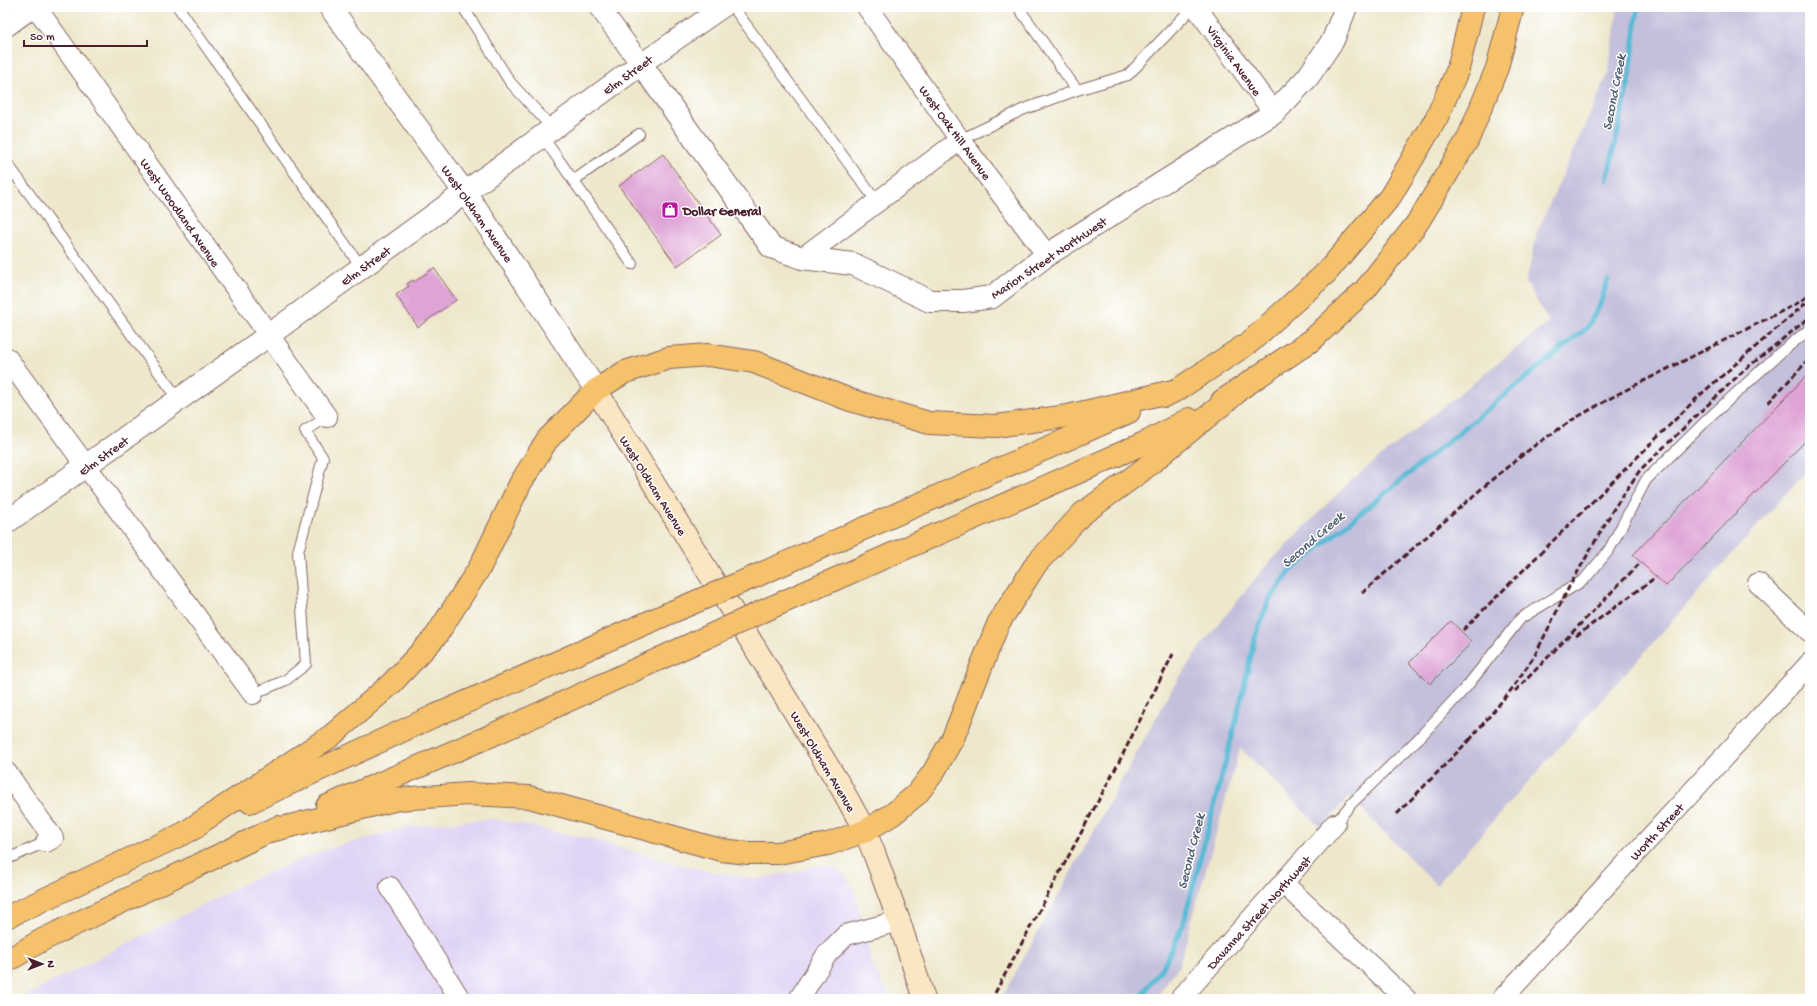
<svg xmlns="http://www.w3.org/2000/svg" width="1817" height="1006" viewBox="0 0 1817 1006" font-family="'Gochi Hand',sans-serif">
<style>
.built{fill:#e0d4f4}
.industrial{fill:#c4c0db}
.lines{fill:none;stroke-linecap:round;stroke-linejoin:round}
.stream{stroke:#57bad5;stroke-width:5}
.building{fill:#dfa4d6}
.service-casing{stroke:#836563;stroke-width:12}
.minor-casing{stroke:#836563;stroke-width:22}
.tertiary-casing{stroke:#836563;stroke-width:24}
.secondary-casing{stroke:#836563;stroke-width:24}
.motorway-casing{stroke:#836563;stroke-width:24}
.service{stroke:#fff;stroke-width:10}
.minor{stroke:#fff;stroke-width:20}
.tertiary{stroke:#fff;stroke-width:22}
.secondary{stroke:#fbe6c4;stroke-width:22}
.motorway{stroke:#f5c16b;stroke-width:22}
.rail{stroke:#4a1f2b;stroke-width:3;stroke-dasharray:6 3;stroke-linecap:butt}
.motorway-bridge-casing{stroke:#836563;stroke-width:24;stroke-linecap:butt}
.motorway-bridge{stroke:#f5c16b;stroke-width:22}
.labels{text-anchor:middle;stroke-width:3;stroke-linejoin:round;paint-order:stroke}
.street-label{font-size:13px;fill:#4a1f2b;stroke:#fff}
.poi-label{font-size:13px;font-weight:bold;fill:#4a1f2b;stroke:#fff;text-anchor:start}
.water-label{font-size:14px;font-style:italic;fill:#4f5d6f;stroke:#fff}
</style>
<rect width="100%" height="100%" fill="#fff"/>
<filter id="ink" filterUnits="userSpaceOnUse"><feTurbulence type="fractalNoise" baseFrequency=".025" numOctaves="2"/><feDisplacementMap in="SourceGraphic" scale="8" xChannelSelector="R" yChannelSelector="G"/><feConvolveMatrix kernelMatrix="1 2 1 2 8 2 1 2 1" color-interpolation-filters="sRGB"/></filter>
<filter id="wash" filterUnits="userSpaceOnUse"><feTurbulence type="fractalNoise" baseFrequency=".012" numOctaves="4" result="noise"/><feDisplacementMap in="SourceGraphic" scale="16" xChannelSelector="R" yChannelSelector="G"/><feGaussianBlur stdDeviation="0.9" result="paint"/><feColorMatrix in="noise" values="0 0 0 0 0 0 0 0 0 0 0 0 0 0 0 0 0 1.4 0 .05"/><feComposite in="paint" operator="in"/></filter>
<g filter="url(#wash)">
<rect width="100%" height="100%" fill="#eee7cb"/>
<path class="built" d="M494,819L591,839L662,860L717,873L756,879L790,873L818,866H833L845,876L855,891L872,964L891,999H19L259,876L324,850L404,828L439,823Z"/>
<path class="industrial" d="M1618,7H1810V467L1436,885L1349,796L1322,829L1240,748L1179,966L1155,999H1001L1173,687L1200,647L1263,569L1348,483L1549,322L1526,283L1537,232L1608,74Z"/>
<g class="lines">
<path class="stream" d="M1607,180L1630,76L1638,7
M1139,999L1164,965L1183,925L1235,725L1255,638L1269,600L1291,570L1588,327L1600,304L1608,280"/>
</g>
<g id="blocks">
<path class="building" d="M663,154L721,235L677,266L619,186Z
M434,268L456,300L418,327L396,295L409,286L407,284L413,280L414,282Z
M1810,372V436L1666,586L1633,555Z
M1451,621L1472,642L1430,684L1409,663Z"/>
</g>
</g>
<g filter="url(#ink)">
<use href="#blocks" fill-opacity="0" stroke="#836563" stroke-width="1"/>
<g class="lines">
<g class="service-casing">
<path id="service" d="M178,7L362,268
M463,7L510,82L553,129
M733,7L877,202
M1018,7L1077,90
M542,136L632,264
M960,140L1022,110L1077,90L1128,75L1193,7
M7,163L179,400
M573,181L639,134
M253,694L286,680L306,664L298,552L323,458L305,431L327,417
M1335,824L1351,804L1419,738L1468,685L1521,618L1584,580L1609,550L1646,480L1708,419L1781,352L1810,329
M7,859L46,842"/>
</g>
<g class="minor-casing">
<path id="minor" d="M36,7L327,417
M599,7L641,64L723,7
M867,7L960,140L1047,255
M1196,7L1274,113
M7,26L33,7
M802,258L960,140
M7,358L253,694
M1758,583L1810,632
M7,773L53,838L46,842
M1283,883L1406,999
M390,887L460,999
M799,999L827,954L846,935L899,921
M1180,999L1335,824
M1502,999L1810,663"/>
</g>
<g class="tertiary-casing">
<path id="tertiary" d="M330,7L478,211L596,390
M7,522L269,335L641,64L771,247L802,258L853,264L930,301H963L992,297L1047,255L1274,113L1308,77L1333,40L1346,7"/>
</g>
<g class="secondary-casing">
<path id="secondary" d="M596,390L842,789L865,831L874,853L899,921L924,999"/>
</g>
<g class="motorway-casing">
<path id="motorway" d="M1164,396L1177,390L1250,342L1327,272L1390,197L1437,117L1458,69L1473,7
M1222,401L1312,340L1365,290L1418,222L1468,139L1497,68L1513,7
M756,576L1129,412
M772,607L1149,441L1189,419
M250,802L432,717L674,611
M327,806L490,736L694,643
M266,832L398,799L468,794L529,797L721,850L748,853H778L828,844L865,831L893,814L917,794L933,773L953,738L998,624L1036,564L1082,514L1140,472L1235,394
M183,834L331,736L391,684L436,636L480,567L520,484L547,440L596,390L625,372L669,358L708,355L754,362L850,400L929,423L996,426L1068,416L1177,390
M7,917L195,828
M7,961L42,940L278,827"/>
</g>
<use href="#service" class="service"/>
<use href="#minor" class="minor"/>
<use href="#tertiary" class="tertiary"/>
<use href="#secondary" class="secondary"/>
<use href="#motorway" class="motorway"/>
<path class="rail" d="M1768,403L1810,358
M1362,593L1495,477L1534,446L1572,420L1618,394L1796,304L1810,295
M1463,630L1700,395L1807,302
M1576,636L1656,577
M1515,691L1640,563
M1469,741L1511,690L1535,655L1568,589L1613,510L1640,470L1743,371L1810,317
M1397,814L1473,736
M995,993L1118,764L1173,654"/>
<g class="motorway-bridge-casing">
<path id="motorway-bridge" d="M674,611L756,576
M694,643L772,607"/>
</g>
<use href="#motorway-bridge" class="motorway-bridge"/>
</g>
</g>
<defs>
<g id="shop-square" transform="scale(0.9)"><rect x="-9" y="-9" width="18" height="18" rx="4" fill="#b5179e" stroke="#fff"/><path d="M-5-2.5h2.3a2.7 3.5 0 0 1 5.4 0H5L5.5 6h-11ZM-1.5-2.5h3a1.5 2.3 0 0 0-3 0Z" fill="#fff"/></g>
</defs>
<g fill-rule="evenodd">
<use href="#shop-square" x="670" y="210"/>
</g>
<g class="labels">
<g class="street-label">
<text transform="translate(1235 60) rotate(54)" y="5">Virginia Avenue</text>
<text transform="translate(627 74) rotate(-36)" y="5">Elm Street</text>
<text transform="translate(956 132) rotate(54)" y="5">West Oak Hill Avenue</text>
<text transform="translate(181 212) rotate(55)" y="5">West Woodland Avenue</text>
<text transform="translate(478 213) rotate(55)" y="5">West Oldham Avenue</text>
<text transform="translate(1048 257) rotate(-34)" y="5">Marion Street Northwest</text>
<text transform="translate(365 265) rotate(-36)" y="5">Elm Street</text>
<text transform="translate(103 455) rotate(-36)" y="5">Elm Street</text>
<text transform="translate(654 485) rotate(58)" y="5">West Oldham Avenue</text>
<text transform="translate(824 761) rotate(59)" y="5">West Oldham Avenue</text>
<text transform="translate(1656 831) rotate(-47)" y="5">Worth Street</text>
<text transform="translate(1258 912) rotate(-48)" y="5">Davanna Street Northwest</text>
</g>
<g class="poi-label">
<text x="683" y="215">Dollar General</text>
</g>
<g class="water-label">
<text transform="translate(1613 92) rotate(-79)" y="5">Second Creek</text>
<text transform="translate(1312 539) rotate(-41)" y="5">Second Creek</text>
<text transform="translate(1190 851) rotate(-76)" y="5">Second Creek</text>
</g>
</g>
<rect width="1817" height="1006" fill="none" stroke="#fff" stroke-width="24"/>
<g transform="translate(42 964) rotate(90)" stroke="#ffffff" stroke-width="3" paint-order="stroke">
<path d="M0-3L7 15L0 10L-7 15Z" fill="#4a1f2b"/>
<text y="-6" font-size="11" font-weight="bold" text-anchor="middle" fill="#4a1f2b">N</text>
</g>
<path d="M24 40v6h123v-6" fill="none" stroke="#4a1f2b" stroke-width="2"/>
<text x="30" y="40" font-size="12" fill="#4a1f2b" stroke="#ffffff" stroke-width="3" paint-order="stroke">50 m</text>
</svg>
